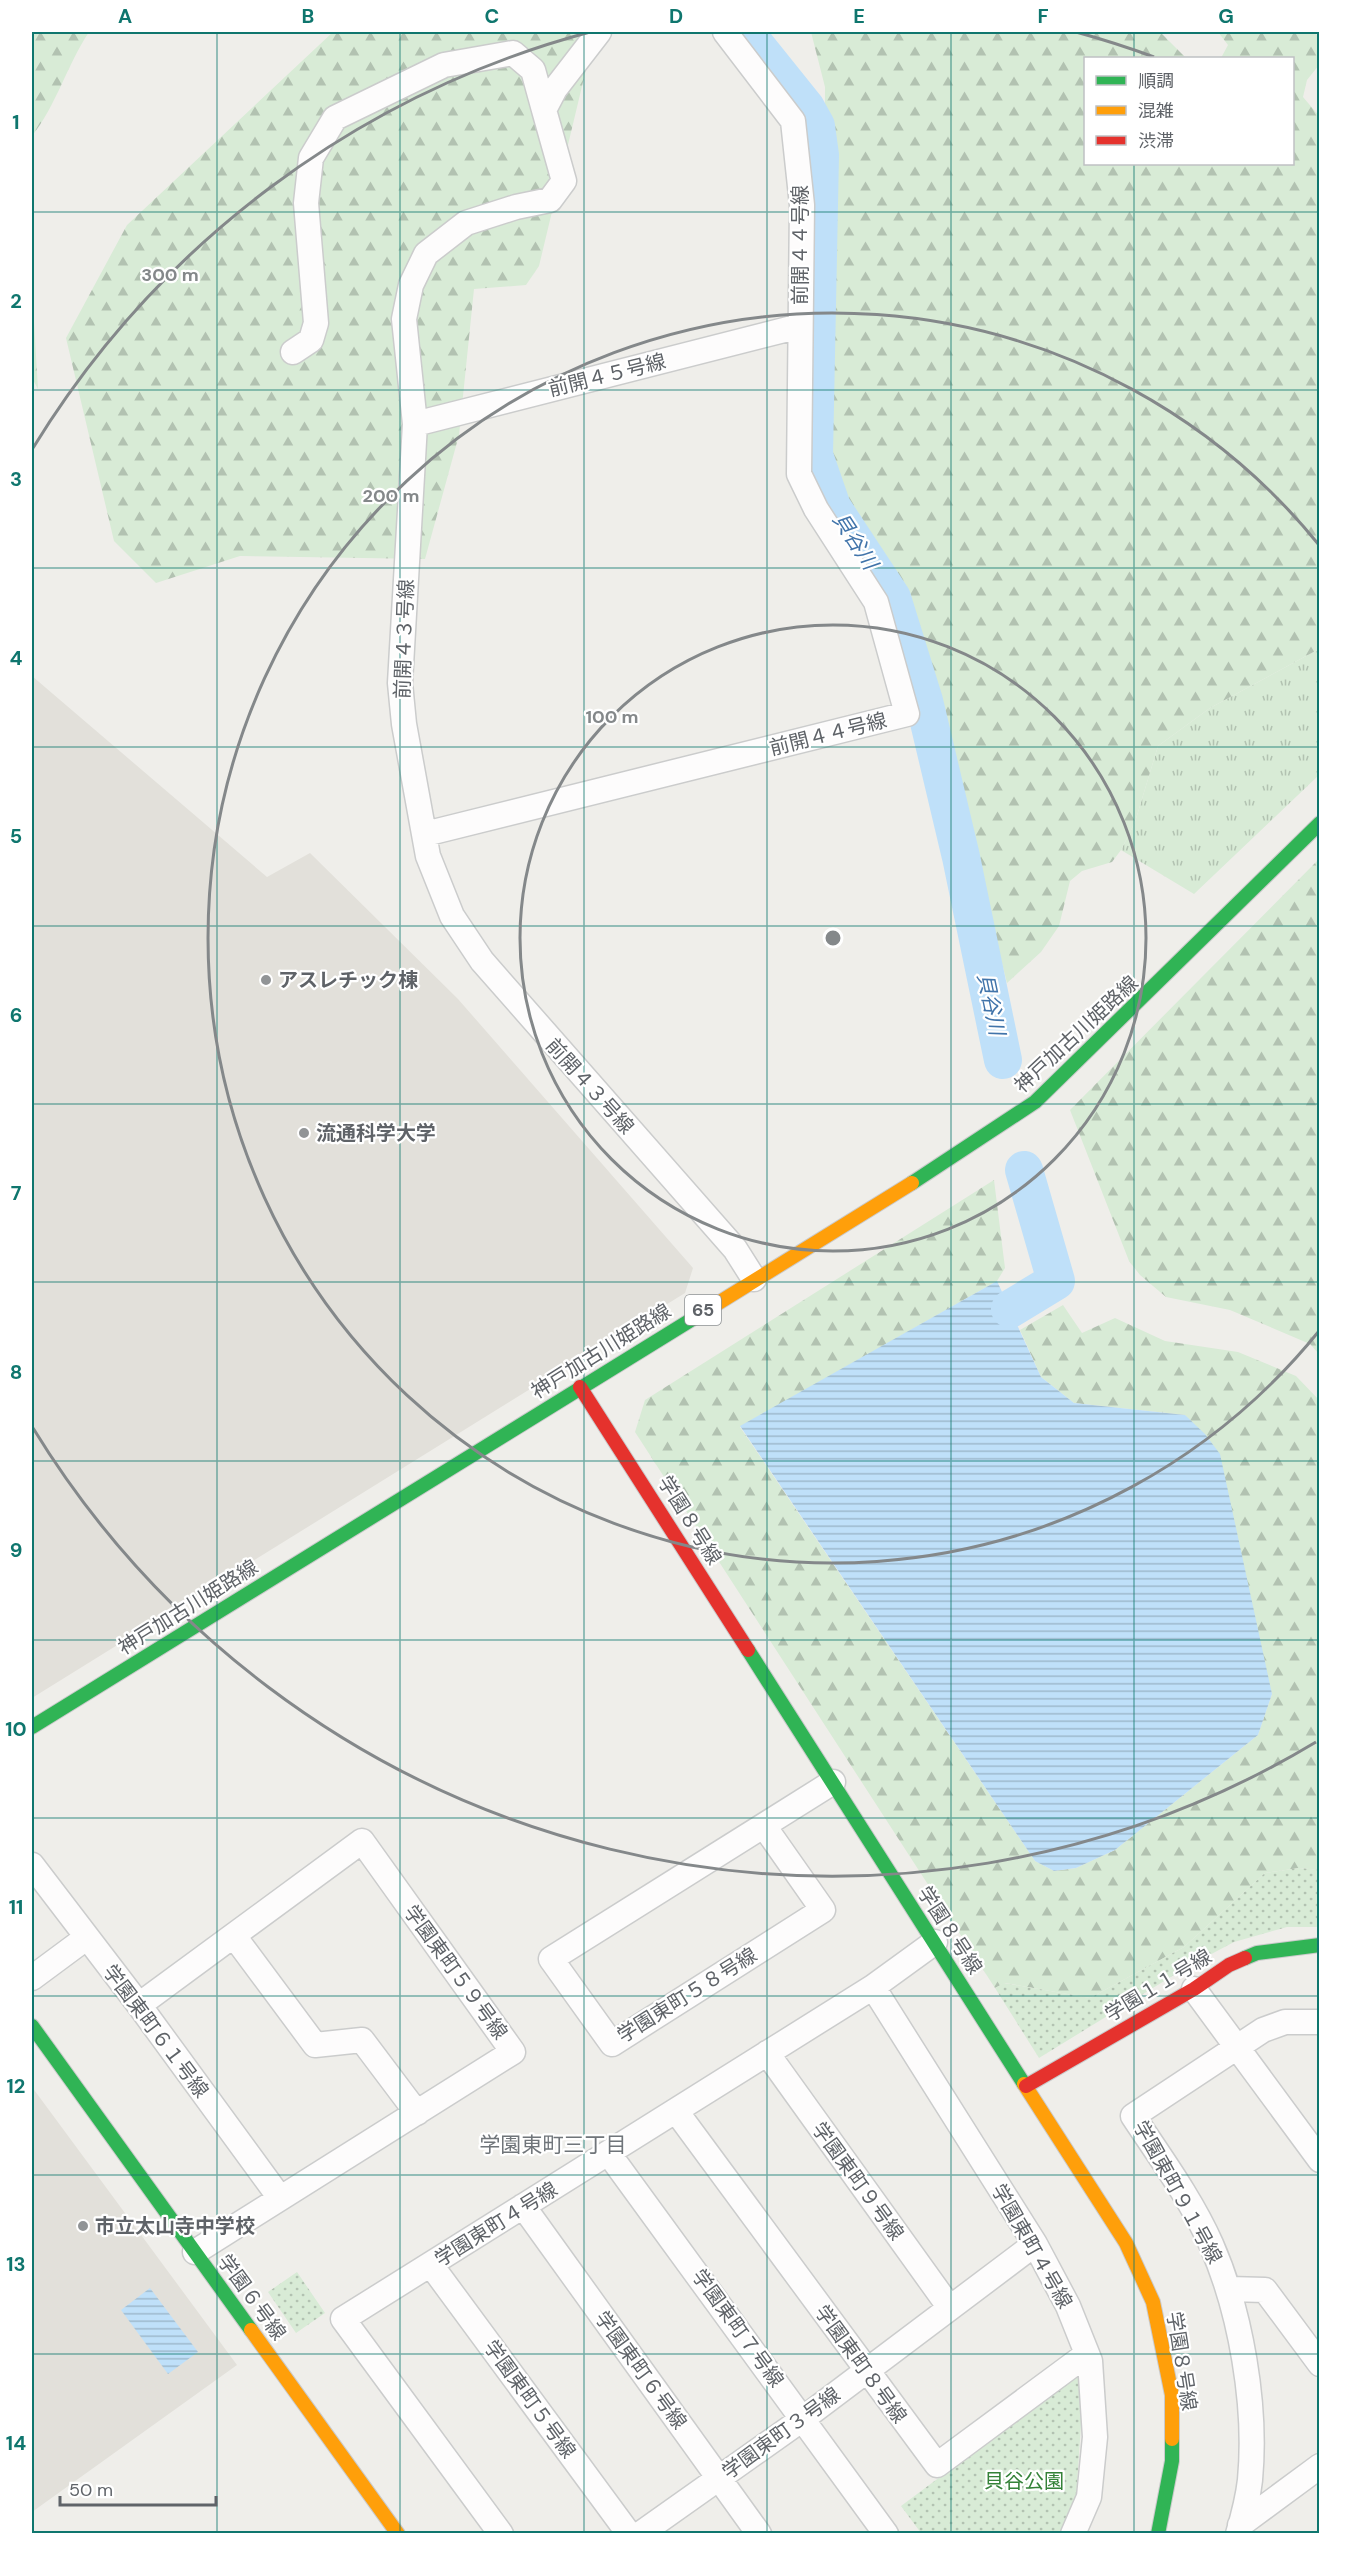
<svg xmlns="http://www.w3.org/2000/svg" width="1351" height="2565" viewBox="0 0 1351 2565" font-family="'DM Sans','Noto Sans JP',sans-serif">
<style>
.education{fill:#e2e0da}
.grass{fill:url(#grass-tufts)}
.forest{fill:url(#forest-firs)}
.park{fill:url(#park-dots)}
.water{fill:url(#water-rules)}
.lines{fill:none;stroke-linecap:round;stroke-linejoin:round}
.river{stroke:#bfe0f9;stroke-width:38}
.street-casing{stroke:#cbcccc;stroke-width:27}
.fast-casing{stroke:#cacacb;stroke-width:16}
.slow-casing{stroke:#cacacb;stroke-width:16}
.jam-casing{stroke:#cacacb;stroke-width:16}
.street{stroke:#fdfcfc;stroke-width:24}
.fast{stroke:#30b455;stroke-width:14}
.slow{stroke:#ff9f0a;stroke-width:14}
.jam{stroke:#e5322d;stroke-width:14}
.grid{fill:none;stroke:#0f766e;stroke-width:1.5;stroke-opacity:0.55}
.ring{fill:none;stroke:#84888a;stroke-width:3}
.poi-dot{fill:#919496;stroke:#fff;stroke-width:2}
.labels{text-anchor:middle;stroke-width:4.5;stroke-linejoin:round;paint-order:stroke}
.shield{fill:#fff;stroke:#8f9295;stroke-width:1.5}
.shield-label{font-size:18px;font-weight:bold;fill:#5f6368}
.street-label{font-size:20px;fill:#5f6368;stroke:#fff}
.poi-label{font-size:20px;font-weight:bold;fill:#5f6368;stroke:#fff;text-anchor:start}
.park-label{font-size:20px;fill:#348238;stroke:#fff}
.water-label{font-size:21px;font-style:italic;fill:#4174aa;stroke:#fff}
.neighbourhood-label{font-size:21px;fill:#70757a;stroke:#fff}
.centre{fill:#84888a;stroke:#fff;stroke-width:3}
.ring-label{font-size:18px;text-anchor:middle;font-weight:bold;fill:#84888a;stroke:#fff;stroke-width:4.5;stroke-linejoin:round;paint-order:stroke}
.neatline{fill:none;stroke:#0f766e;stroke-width:2}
.grid-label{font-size:20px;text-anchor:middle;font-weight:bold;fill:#0f766e}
</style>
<defs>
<pattern id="grass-tufts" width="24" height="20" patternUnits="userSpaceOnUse" patternTransform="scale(1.5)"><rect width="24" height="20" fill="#d8ebd6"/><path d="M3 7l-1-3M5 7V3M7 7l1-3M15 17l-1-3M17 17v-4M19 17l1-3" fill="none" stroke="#b2c2b1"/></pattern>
<pattern id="forest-firs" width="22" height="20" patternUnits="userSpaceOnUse" patternTransform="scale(1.5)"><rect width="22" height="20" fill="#d8ebd6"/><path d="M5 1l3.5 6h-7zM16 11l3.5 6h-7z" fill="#b2c2b1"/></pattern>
<pattern id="park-dots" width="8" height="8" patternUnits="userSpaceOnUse" patternTransform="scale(1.5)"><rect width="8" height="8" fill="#d8ebd6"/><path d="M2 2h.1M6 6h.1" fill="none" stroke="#b2c2b1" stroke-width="1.8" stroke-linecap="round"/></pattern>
<pattern id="water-rules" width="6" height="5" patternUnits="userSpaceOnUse" patternTransform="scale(1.5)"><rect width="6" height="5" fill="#bfe0f9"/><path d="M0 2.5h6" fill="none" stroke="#9eb9cd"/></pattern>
</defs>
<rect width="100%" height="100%" fill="#efeeea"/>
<path class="education" d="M32,676L267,877L310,853L458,999L693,1268L685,1293L32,1698Z
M32,2087L237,2365L32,2512Z"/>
<path class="grass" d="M1319,649V775L1194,894L1121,850L1135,822L1158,746L1210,708Z"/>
<path class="forest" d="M32,32H89C67,65 56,106 32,136Z
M333,32H595L539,266L526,285L474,289L459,435L425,559L240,556L156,583L114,541L66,338L127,225Z
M811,32H1160L1186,58H1086V164H1292V58H1221L1228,45L1218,32H1314L1319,37V65L1307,80L1303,97L1320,117L1319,649L1210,708L1158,746L1135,822L1121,850L1112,862L1082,871L1070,881L1059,926L1041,952L1007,983L910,598L838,499L823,442L825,87Z
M32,304L33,305L38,389L32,378Z
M1319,859V1354L1310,1344L1230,1310L1166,1297L1140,1275L1129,1261L1070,1110Z
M994,1180L1005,1268L997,1281L740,1427L1035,1861L1054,1871L1076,1868L1115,1850L1258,1735L1272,1694L1185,1415L1074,1403L1041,1377L1020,1330L1063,1305L1082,1333L1115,1318L1165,1341L1238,1352L1296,1376L1320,1401L1319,1870L1299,1868L1265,1873L1184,1947L1090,1998L1005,1983L995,1988L635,1432L645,1400Z"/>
<path class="park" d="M1299,1868L1319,1870V1927H1287L1234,1942L1187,1967L1039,2058L995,1988L1004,1983L1090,1998L1184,1947L1265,1873Z
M297,2272L325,2313L296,2333L268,2292Z
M1078,2374L1082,2410L1076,2499L1060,2533H921L901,2506Z"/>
<path class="water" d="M997,1281L1041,1377L1074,1403L1185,1415L1205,1434L1220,1454L1272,1694L1258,1735L1115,1850L1076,1868L1054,1871L1035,1861L740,1426Z
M150,2288L198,2352L168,2374L121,2310Z"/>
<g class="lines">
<path class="river" d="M745,32L806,108L816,126L820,155L814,455L832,507L892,598L924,701L961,857L1003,1060
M1010,1309L1056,1281L1024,1170"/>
<g class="street-casing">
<path id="street" d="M599,32L555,89L544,110L564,181L550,200L516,207L466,223L426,254L411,285L404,319L415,424L400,683L404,724L428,856L452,916L482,961L735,1249L754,1279
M293,352L311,340L316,323L306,203L311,158L335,118L444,65L513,53L533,70L544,110
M415,424L800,326
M425,834L907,714L876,602L816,509L799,474L802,205L793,121L725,32
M764,1826L823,1910L612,2044L551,1959L833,1782
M32,1865L139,2005L280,2198
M234,1936L315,2045L362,2040L417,2113
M32,1978L86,1938
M873,1987L935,1942
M1194,1989L1320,2160
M139,2005L362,1841L513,2052L195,2252
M767,2053L950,2308
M676,2111L937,2465L1087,2354
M609,2154L886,2534
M523,2206L759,2534
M431,2265L629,2534
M1229,2289L1265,2290L1320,2364
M1240,2525L1320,2466
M501,2534L343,2319L873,1987L1035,2244L1068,2306L1090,2361L1095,2437L1089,2497L1073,2534
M640,2534L804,2418L1035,2244
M1238,2534C1243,2517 1248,2498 1250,2480C1257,2406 1241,2312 1211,2244C1191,2199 1160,2157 1133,2116L1263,2030L1285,2022H1320"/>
</g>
<g class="fast-casing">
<path id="fast" d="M912,1183L1035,1102L1320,823
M748,1650L1024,2084
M32,1727L707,1310
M1245,1958L1257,1953L1320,1945
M32,2026L251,2330
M1158,2534L1172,2461V2439"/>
</g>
<g class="slow-casing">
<path id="slow" d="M707,1310L912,1183
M1024,2084L1126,2243L1153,2302L1172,2395V2439
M251,2330L398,2534"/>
</g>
<g class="jam-casing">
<path id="jam" d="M580,1387L748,1650
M1026,2086L1194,1989L1229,1965L1245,1958"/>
</g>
<use href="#street" class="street"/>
<use href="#fast" class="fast"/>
<use href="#slow" class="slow"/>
<use href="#jam" class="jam"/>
</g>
<path class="grid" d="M217,32V2534M400,32V2534M584,32V2534M767,32V2534M951,32V2534M1134,32V58M1134,164V2534M32,212H1320M32,390H1320M32,568H1320M32,747H1320M32,926H1320M32,1104H1320M32,1282H1320M32,1461H1320M32,1640H1320M32,1818H1320M32,1996H1320M32,2175H1320M32,2354H1320"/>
<g class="ring">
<circle cx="833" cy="938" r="313"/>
<path d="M1319 1331A625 625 0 1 1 1319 545"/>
<path d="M1316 1742A938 938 0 0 1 33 1428M33 448A938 938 0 0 1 590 32M1076 32A938 938 0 0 1 1154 57"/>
</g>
<g class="poi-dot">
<circle cx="266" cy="980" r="6"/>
<circle cx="304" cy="1133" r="6"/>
<circle cx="83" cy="2226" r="6"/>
</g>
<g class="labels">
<rect class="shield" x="685" y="1295" width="36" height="30" rx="4.5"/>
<g class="shield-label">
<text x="703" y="1316">65</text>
</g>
<g class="street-label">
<text transform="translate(800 245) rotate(-90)" y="7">前開４４号線</text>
<text transform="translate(607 375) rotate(-14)" y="7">前開４５号線</text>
<text transform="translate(404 639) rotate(-88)" y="7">前開４３号線</text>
<text transform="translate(828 734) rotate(-14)" y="7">前開４４号線</text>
<text transform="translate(1076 1034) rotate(-43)" y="7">神戸加古川姫路線</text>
<text transform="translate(590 1086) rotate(48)" y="7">前開４３号線</text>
<text transform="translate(601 1351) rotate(-32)" y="7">神戸加古川姫路線</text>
<text transform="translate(690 1520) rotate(58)" y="7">学園８号線</text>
<text transform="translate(188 1607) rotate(-32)" y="7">神戸加古川姫路線</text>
<text transform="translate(950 1930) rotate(57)" y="7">学園８号線</text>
<text transform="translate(456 1972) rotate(54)" y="7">学園東町５９号線</text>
<text transform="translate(1158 1985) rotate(-31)" y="7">学園１１号線</text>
<text transform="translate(687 1995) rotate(-32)" y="7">学園東町５８号線</text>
<text transform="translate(156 2031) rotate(53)" y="7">学園東町６１号線</text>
<text transform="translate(858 2181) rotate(54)" y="7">学園東町９号線</text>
<text transform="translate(1178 2192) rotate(61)" y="7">学園東町９１号線</text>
<text transform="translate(496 2224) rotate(-32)" y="7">学園東町４号線</text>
<text transform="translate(1032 2246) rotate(60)" y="7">学園東町４号線</text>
<text transform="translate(252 2297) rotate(54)" y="7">学園６号線</text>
<text transform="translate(738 2328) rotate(54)" y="7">学園東町７号線</text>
<text transform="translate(1182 2361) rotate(81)" y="7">学園８号線</text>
<text transform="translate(861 2364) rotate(54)" y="7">学園東町８号線</text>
<text transform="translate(641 2370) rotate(54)" y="7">学園東町６号線</text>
<text transform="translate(530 2399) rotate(54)" y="7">学園東町５号線</text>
<text transform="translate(781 2433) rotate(-36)" y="7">学園東町３号線</text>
</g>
<g class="poi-label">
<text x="278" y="987">アスレチック棟</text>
<text x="316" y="1140">流通科学大学</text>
<text x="95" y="2233">市立太山寺中学校</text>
</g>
<g class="park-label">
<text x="1024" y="2488">貝谷公園</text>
</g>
<g class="water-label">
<text transform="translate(855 541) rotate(57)" y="7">貝谷川</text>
<text transform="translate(991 1004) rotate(78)" y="7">貝谷川</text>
</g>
<g class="neighbourhood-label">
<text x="553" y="2152">学園東町三丁目</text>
</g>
</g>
<circle cx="833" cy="938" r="9" class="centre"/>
<g class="ring-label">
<text x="170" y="281">300 m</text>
<text x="391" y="502">200 m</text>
<text x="612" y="723">100 m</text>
</g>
<rect width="1351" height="2565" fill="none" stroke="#ffffff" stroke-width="66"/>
<rect x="1084" y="57" width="210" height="108" fill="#ffffff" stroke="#bfc1c3" stroke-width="1.5"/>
<rect x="1096" y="76" width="30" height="9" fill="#30b455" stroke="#bfc1c3" stroke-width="1.5"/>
<text x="1138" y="87" font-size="18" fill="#5f6368">順調</text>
<rect x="1096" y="106" width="30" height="9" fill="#ff9f0a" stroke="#bfc1c3" stroke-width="1.5"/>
<text x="1138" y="117" font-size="18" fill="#5f6368">混雑</text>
<rect x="1096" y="136" width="30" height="9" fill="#e5322d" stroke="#bfc1c3" stroke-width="1.5"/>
<text x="1138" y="147" font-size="18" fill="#5f6368">渋滞</text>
<path d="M60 2496v9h156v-9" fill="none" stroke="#5f6368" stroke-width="3"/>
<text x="69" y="2496" font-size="18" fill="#5f6368" stroke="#ffffff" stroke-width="4.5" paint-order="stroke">50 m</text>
<rect x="33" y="33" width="1285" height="2499" class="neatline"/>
<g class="grid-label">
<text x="125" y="23">A</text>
<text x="308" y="23">B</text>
<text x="492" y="23">C</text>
<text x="676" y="23">D</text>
<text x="859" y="23">E</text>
<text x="1043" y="23">F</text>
<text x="1226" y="23">G</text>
<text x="16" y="129">1</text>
<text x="16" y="308">2</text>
<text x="16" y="486">3</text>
<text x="16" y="665">4</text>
<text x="16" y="843">5</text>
<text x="16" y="1022">6</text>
<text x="16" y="1200">7</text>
<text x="16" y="1379">8</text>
<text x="16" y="1557">9</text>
<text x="16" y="1736">10</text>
<text x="16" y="1914">11</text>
<text x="16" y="2093">12</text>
<text x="16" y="2271">13</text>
<text x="16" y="2450">14</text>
</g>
</svg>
